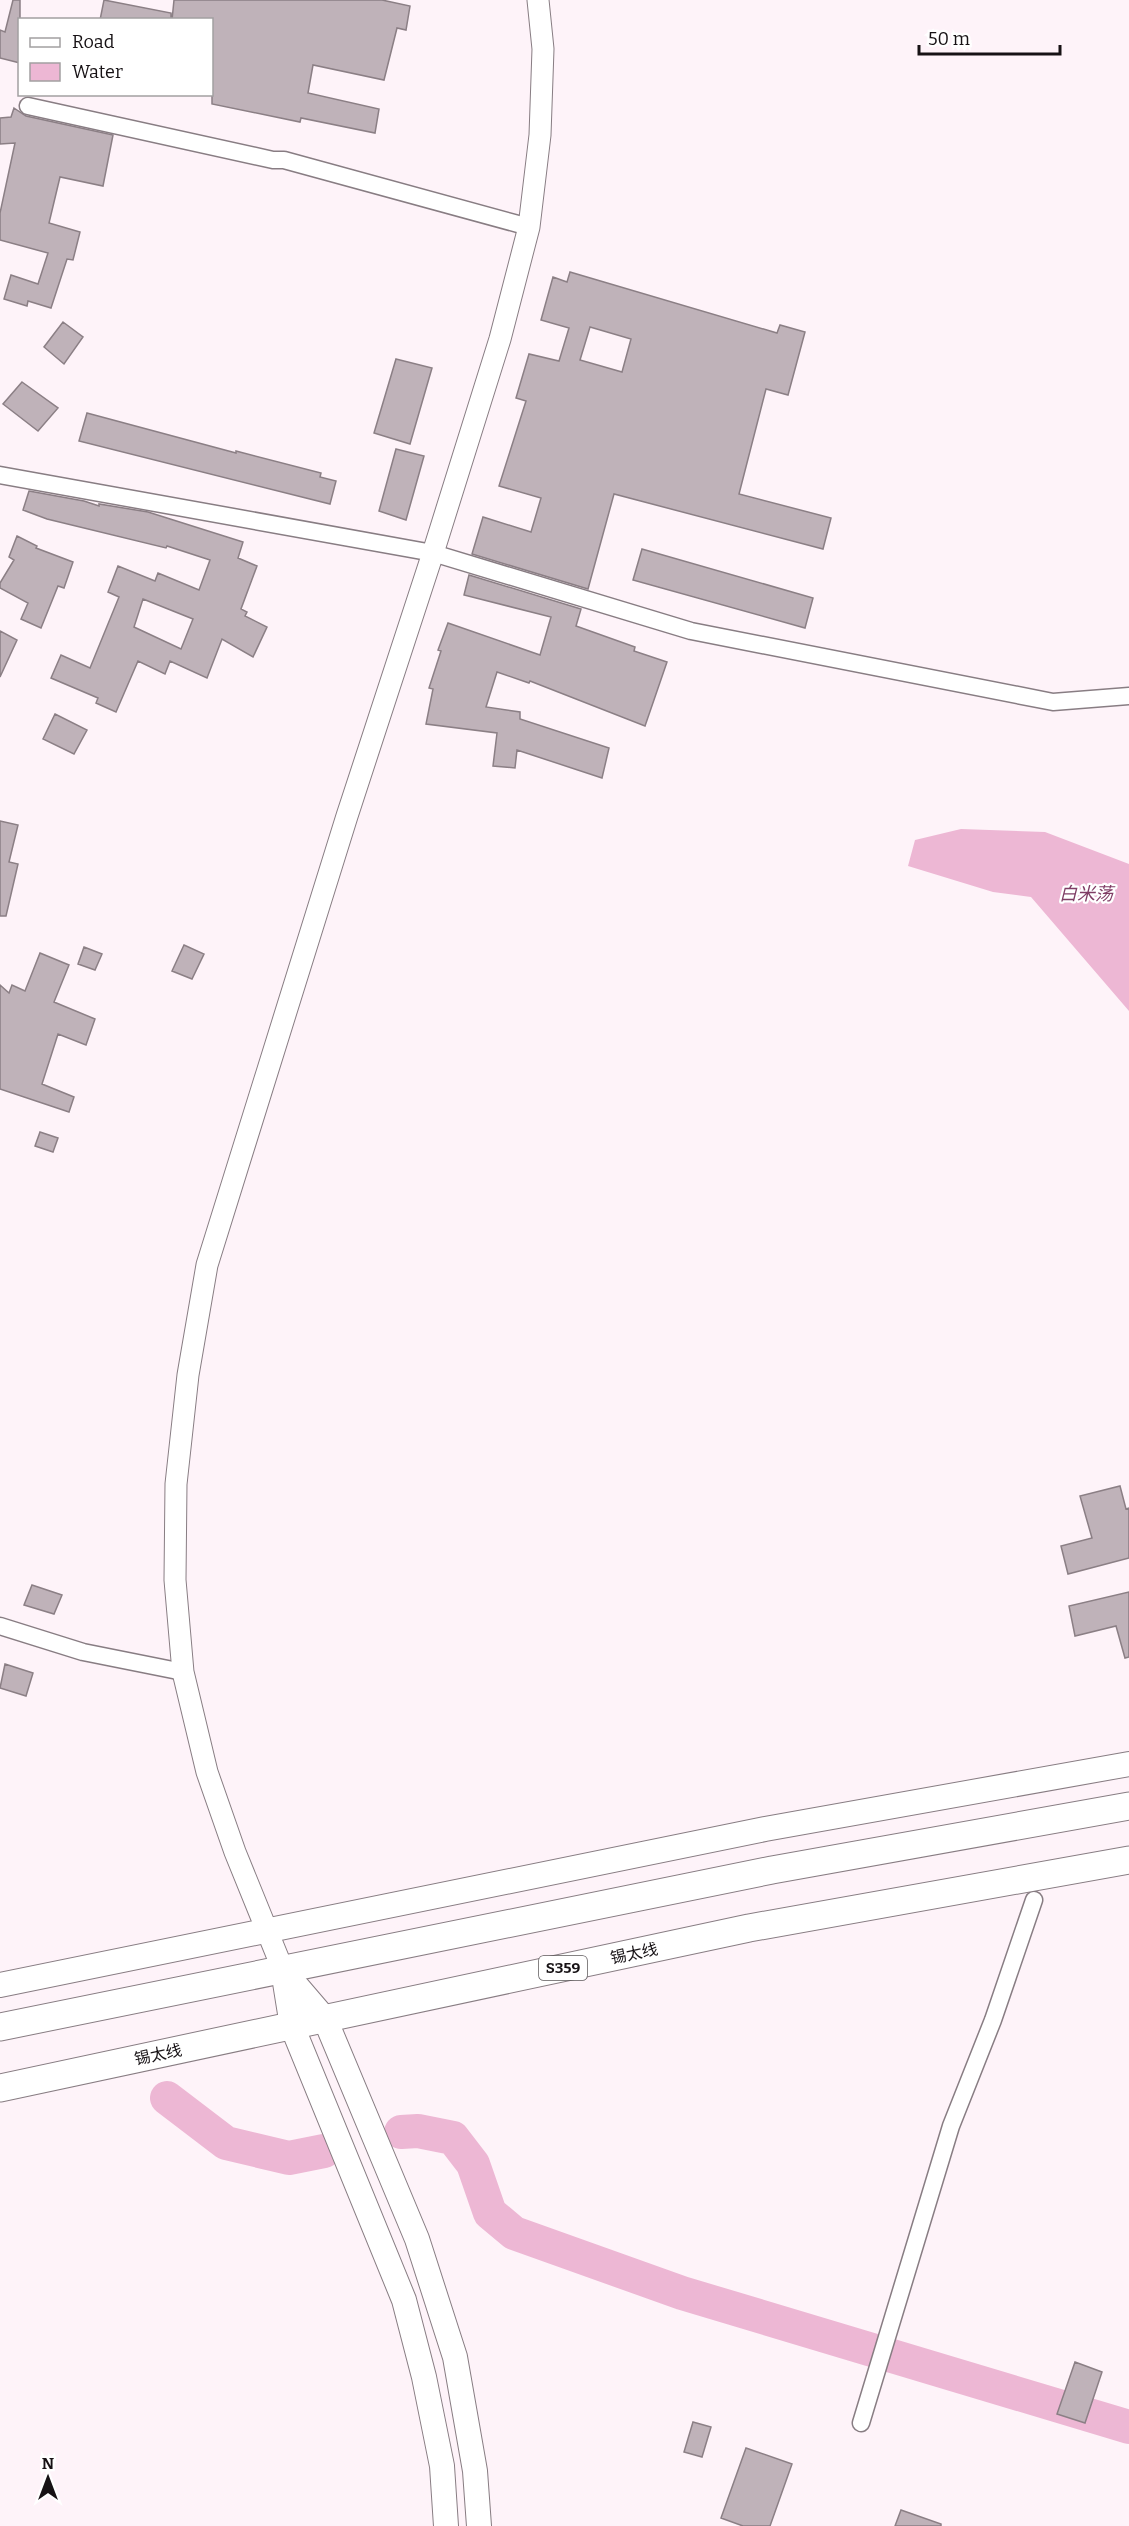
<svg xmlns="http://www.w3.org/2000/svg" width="1129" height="2526" viewBox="0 0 1129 2526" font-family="Bitter,'Noto Sans SC',serif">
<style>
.water{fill:#edb7d4}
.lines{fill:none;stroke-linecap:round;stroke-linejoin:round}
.river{stroke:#edb7d4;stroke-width:34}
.building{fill:#bfb2b9;stroke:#8b7f85;stroke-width:1.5;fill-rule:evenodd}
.minor-casing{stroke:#887d83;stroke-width:19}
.tertiary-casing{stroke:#887d83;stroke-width:23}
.secondary-casing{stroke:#887d83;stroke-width:26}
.primary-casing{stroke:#887d83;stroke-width:29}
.minor{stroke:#fff;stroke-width:16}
.tertiary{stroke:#fff;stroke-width:21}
.secondary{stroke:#fff;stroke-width:24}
.primary{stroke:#fff;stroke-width:27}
.labels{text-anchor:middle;stroke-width:4.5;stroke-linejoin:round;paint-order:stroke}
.shield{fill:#fff;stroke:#5d595b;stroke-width:1.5}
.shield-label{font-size:15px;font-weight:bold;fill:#171215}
.street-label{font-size:16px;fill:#171215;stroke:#fff}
.water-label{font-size:18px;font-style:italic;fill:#7f3d65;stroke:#fff}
</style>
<rect width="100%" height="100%" fill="#fef3f9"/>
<path class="water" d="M961,829L1045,832L1129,864V1011L1031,897L993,892L908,866L915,840Z"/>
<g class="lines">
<path class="river" d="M167,2098L226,2143L289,2158L324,2151
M401,2132L418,2131L453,2138L473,2164L490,2213L514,2233L682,2293L1129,2427"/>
</g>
<path class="building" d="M13,0H20V63L0,58V30L5,32Z
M104,0L171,13V20H100Z
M174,0H382L410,6L406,30L397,28L384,80L313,65L308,93L379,109L375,133L301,118L300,122L212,104V20H172Z
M14,108L26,116L113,135L103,186L60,177L49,223L80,232L73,260L67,259L51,308L28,301L27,306L4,299L11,275L38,284L48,253L0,240V213L15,143L0,144V118L11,117Z
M570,272L777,333L780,325L805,332L788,395L766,389L739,494L831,518L823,549L614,494L588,589L472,554L483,517L531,532L541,498L499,486L526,401L516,398L529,354L559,361L569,328L541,320L553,277L567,282ZM590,327L631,339L622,372L580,360Z
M63,322L83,337L64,364L44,347Z
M396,359L432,368L410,444L374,433Z
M22,382L58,408L38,431L3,404Z
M87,413L236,453V451L321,473L320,477L336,481L330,504L79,441Z
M396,449L424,456L406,520L379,511Z
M29,491L84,501L99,506V504L148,512L243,542L238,558L257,566L241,609L247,612L245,616L267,627L253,657L222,639L207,678L170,661L165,674L138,661L116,712L96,703L98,698L51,678L61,655L90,668L119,597L108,592L118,566L155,581L158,573L199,590L210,560L167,546L166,548L47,519L23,510ZM143,599L193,619L181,649L134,627Z
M17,536L37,546L36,548L73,562L64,588L58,586L41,628L21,619L28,603L0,588V583L14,560L9,557Z
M642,549L813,598L805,628L633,580Z
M469,575L581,609L576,626L635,647L634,651L667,662L645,726L530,681L529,683L497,672L486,707L520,712V719L609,748L602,778L517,750L515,768L493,766L497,733L426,724L433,689L429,688L441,651L438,650L448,623L540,655L551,617L464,595Z
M0,631L17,640L0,677Z
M55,714L87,730L74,754L43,739Z
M0,821L18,825L9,862L18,864L6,916H0Z
M184,945L204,954L192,979L172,971Z
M84,947L102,954L95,970L78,964Z
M40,953L69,965L54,1002L95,1019L86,1045L58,1034L42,1084L74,1097L69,1112L0,1089V985L9,993L12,985L25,991Z
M40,1132L58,1138L53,1152L35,1146Z
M1120,1486L1126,1509L1129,1508V1558L1068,1574L1061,1546L1092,1538L1080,1496Z
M32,1585L62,1595L54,1614L24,1605Z
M1129,1592V1657L1125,1658L1116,1626L1075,1636L1069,1606Z
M5,1664L33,1673L26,1696L0,1688Z
M1075,2362L1102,2372L1085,2423L1057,2414Z
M693,2422L711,2427L702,2457L684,2452Z
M746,2448L792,2464L770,2526H743L721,2518Z
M901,2510L941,2524V2526H895Z"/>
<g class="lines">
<g class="minor-casing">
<path id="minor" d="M28,106L273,160H284L529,227
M0,475L433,553L691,631L1053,702L1129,696
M0,1626L83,1652L183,1672
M861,2423L951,2126L993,2020L1034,1900"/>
</g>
<g class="tertiary-casing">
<path id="tertiary" d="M283,1970L235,1852L207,1772L183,1672L175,1580L176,1484L188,1375L207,1265L347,816L433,553L500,339L529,227L540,135L543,49L538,0"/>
</g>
<g class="secondary-casing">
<path id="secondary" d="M0,1985L765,1829L1129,1764
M446,2526L442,2466L424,2377L404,2300L292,2026L283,1970L325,2019L417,2239L455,2357L475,2471L479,2526"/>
</g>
<g class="primary-casing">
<path id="primary" d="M0,2027L772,1870L1129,1806
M0,2088L749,1928L1129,1860"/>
</g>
<use href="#minor" class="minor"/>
<use href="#tertiary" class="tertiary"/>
<use href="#secondary" class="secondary"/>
<use href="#primary" class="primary"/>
</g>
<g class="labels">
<rect class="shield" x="539" y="1956" width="48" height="24" rx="4.5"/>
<g class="shield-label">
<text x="563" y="1973">S359</text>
</g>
<g class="street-label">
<text transform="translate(634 1953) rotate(-12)" y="6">锡太线</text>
<text transform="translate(158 2054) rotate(-12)" y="6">锡太线</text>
</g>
<g class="water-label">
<text x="1086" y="900">白米荡</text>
</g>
</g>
<rect x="18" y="18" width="195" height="78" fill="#ffffff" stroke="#a2a0a1" stroke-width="1.5"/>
<rect x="30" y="38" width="30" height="9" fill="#ffffff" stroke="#a2a0a1" stroke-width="1.5"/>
<text x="72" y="48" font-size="18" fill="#171215">Road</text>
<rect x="30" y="63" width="30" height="18" fill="#edb7d4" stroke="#a2a0a1" stroke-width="1.5"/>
<text x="72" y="78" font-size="18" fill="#171215">Water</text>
<g transform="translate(48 2478)" stroke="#ffffff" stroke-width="4.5" paint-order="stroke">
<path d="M0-4.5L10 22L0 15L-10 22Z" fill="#171215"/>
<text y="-9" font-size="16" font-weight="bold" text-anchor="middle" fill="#171215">N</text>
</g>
<path d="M919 45v9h141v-9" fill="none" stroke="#171215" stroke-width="3"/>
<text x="928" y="45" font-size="18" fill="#171215" stroke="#ffffff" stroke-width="4.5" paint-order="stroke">50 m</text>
</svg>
